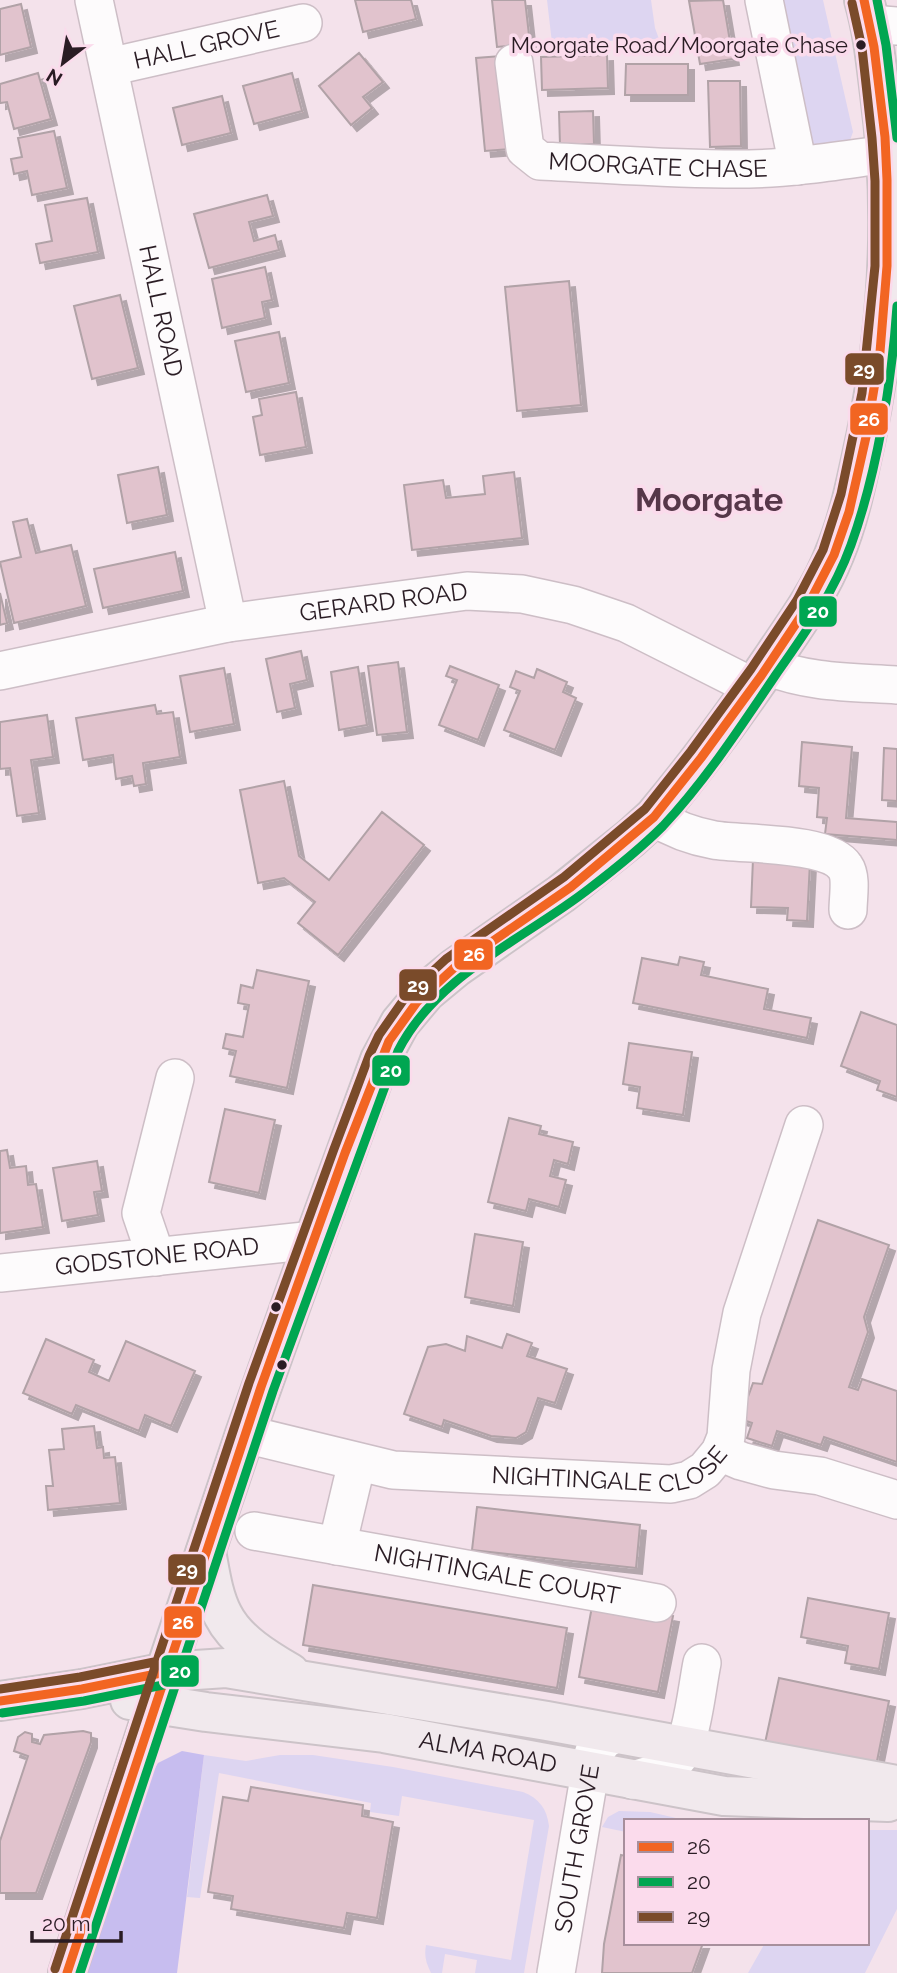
<svg xmlns="http://www.w3.org/2000/svg" width="897" height="1973" viewBox="0 0 897 1973" font-family="Raleway,sans-serif">
<style>
.green{fill:#ddd5f1}
.forest{fill:#c7bdef}
.building{fill:#e1c3cd;stroke:#b1a2a7;stroke-width:2;filter:url(#shadow)}
.lines{fill:none;stroke-linecap:round;stroke-linejoin:round}
.minor-casing{stroke:#cdbec6;stroke-width:40}
.major-casing{stroke:#ccc3c8;stroke-width:42}
.minor{stroke:#fdfbfc;stroke-width:37}
.major{stroke:#f1e9ed;stroke-width:38}
.bus-1-casing{stroke:#fbdbec;stroke-width:14}
.bus-2-casing{stroke:#fbdbec;stroke-width:14}
.bus-3-casing{stroke:#fbdbec;stroke-width:14}
.bus-1{stroke:#f26522;stroke-width:9}
.bus-2{stroke:#00a651;stroke-width:9}
.bus-3{stroke:#7a4b2a;stroke-width:9}
.bus-dot{fill:#2a1c24;stroke:#fbdbec;stroke-width:2.5}
.labels{text-anchor:middle;stroke-width:7;stroke-linejoin:round;paint-order:stroke}
.bus-label{font-size:22px;fill:#2a1c24;stroke:#fbdbec;text-anchor:end}
.street-label{font-size:24px;fill:#2a1c24;stroke:#fbdbec}
.district-label{font-size:32px;font-weight:bold;fill:#563749;stroke:#fbdbec}
.line-badge{stroke:#fbdbec;stroke-width:2.5}
.badge-label{font-size:19px;text-anchor:middle;font-weight:bold;fill:#fff}
</style>
<defs>
<filter id="shadow"><feDropShadow dx="6" dy="6" stdDeviation="0" flood-color="#0004"/></filter>
</defs>
<rect width="100%" height="100%" fill="#f4e2eb"/>
<path class="green" d="M547,0H651L655,28L659,39L552,43Z
M775,0H823L853,132L849,143L829,151L806,145Z
M204,1755L246,1761L280,1755H313L393,1767L523,1792C539,1798 547,1809 549,1826L524,1973H475L477,1960L445,1954L442,1973H431C426,1963 424,1956 426,1945L511,1960L534,1820L402,1796L399,1816L370,1812L371,1803L219,1773L200,1898L187,1897Z
M619,1811L650,1812L689,1821H626V1832L602,1827L608,1817Z
M867,1830H897V1909L865,1973H748L765,1943H867Z"/>
<path class="forest" d="M182,1751L204,1755L177,1973H84L143,1788L158,1763Z"/>
<path class="building" d="M355,0H411L416,19L363,32Z
M492,0H525L530,44L497,47Z
M723,0L733,59L700,64L689,1Z
M21,4L31,47L0,55V9Z
M359,53L383,82L363,97L372,108L351,125L319,86Z
M607,55L608,88L542,90L541,57Z
M501,56L510,149L485,151L476,58Z
M626,64H688V95H625Z
M38,73L51,119L14,129L7,102L0,103V84Z
M292,73L302,111L254,124L243,86Z
M708,81H740L741,146L710,147Z
M222,96L231,133L182,145L173,108Z
M593,111L594,144L560,145L559,112Z
M54,131L67,188L32,195L27,171L14,174L11,159L22,157L18,138Z
M267,195L273,216L249,222L254,241L275,235L279,250L209,268L194,214Z
M87,198L98,252L40,263L36,244L52,241L45,205Z
M265,267L272,300L262,302L265,318L222,328L212,279Z
M569,281L581,405L517,411L505,287Z
M120,295L138,368L92,379L74,306Z
M279,332L289,383L246,392L235,341Z
M296,392L306,447L260,455L253,417L262,415L259,399Z
M158,467L167,515L127,523L118,475Z
M514,472L522,538L412,550L404,485L443,480L446,498L485,494L483,476Z
M27,519L36,553L71,545L86,606L14,623L0,562L21,557L13,522Z
M175,552L183,591L103,608L94,569Z
M0,593L7,623L0,625Z
M301,651L307,680L290,684L295,708L277,712L266,659Z
M398,662L407,732L377,735L368,666Z
M450,666L499,685L478,740L439,725L457,680L446,676Z
M358,667L367,725L339,730L331,672Z
M224,668L234,724L190,732L180,676Z
M537,669L567,682L563,692L576,698L555,750L504,730L520,691L510,687L516,671L534,678Z
M155,705L157,714L173,712L180,757L143,763L146,784L134,786L132,776L116,779L113,755L83,760L76,718Z
M47,715L53,757L31,760L39,813L17,816L10,768L0,769V722Z
M802,742L852,747L846,818L897,822V840L825,834L827,818L817,817L819,788L799,786Z
M884,748L897,749V801L882,800Z
M284,781L299,856L329,880L382,812L424,845L338,955L298,923L315,902L284,878L258,883L240,790Z
M753,859L810,862L807,921L787,920L788,908L751,907Z
M680,957L704,962L701,975L768,989L764,1009L811,1018L807,1038L633,1003L642,958L678,965Z
M257,970L309,981L287,1088L230,1076L236,1051L223,1048L226,1034L243,1037L249,1005L238,1003L241,985L253,988Z
M861,1012L897,1025V1097L877,1090L880,1081L841,1066Z
M629,1043L692,1052L683,1115L637,1108L640,1087L623,1084Z
M225,1109L275,1120L259,1193L209,1182Z
M509,1118L541,1126L539,1134L573,1142L568,1164L554,1160L550,1176L566,1180L559,1207L529,1199L526,1211L488,1202Z
M7,1150L10,1168L26,1166L28,1185L36,1184L43,1227L0,1233V1151Z
M97,1161L102,1191L94,1192L98,1215L62,1221L53,1168Z
M818,1220L889,1245L864,1317L868,1332L849,1387L858,1390L862,1379L897,1391V1462L824,1437L821,1445L777,1431L772,1446L747,1438L752,1423L740,1419L753,1383L762,1384Z
M475,1234L523,1242L513,1306L465,1297Z
M507,1334L532,1343L527,1356L567,1369L555,1403L538,1398L526,1432L516,1438L491,1436L444,1420L442,1427L404,1414L428,1347L446,1344L465,1351L467,1336L502,1348Z
M46,1339L94,1360L89,1372L109,1381L126,1341L195,1371L171,1426L145,1415L139,1431L76,1405L72,1414L23,1393Z
M94,1426L97,1448L103,1447L104,1458L115,1457L120,1503L48,1510L46,1486H53L49,1450L64,1449L62,1429Z
M477,1507L640,1525L636,1568L472,1550Z
M313,1585L567,1628L557,1688L303,1645Z
M808,1598L889,1613L879,1669L845,1663L848,1646L801,1637Z
M593,1601L673,1616L658,1692L579,1677Z
M779,1678L889,1701L876,1766L765,1743Z
M83,1731L91,1733V1742L36,1893H0V1841L28,1756L14,1751L18,1737L25,1732L32,1734V1742L40,1744L44,1735Z
M251,1787L363,1805L362,1816L393,1822L377,1918L347,1913L344,1928L231,1909L233,1896L208,1892L223,1797L248,1801Z
M621,1855L626,1856V1943H703L692,1973H602L604,1944Z"/>
<g class="lines">
<g class="minor-casing">
<g id="minor">
<path id="s1" d="M94,0L228,623"/>
<path d="M764,0L798,166"/>
<path d="M871,24L897,26"/>
<path id="s2" d="M514,63L525,149L540,161C610,164 679,170 749,169C796,168 842,160 888,154"/>
<path id="s3" d="M109,67L303,23"/>
<path d="M767,666C808,683 853,682 897,685"/>
<path id="s4" d="M0,671L228,623L467,591L522,594L573,605L626,623L753,687"/>
<path d="M654,817C673,829 692,836 714,840C743,845 828,841 845,867C852,877 848,898 848,910"/>
<path d="M156,1257L141,1213L175,1078"/>
<path id="s5" d="M0,1273L314,1240"/>
<path id="s6" d="M245,1434L393,1470L671,1484L689,1480L705,1470L720,1452L726,1437L731,1370L742,1313L804,1125"/>
<path d="M720,1452L741,1461L774,1470L820,1476L897,1500"/>
<path id="s7" d="M254,1531L657,1603"/>
<path d="M337,1546L357,1462"/>
<path d="M632,1780C648,1776 665,1772 677,1759C692,1743 697,1687 702,1663"/>
<path d="M67,1973L154,1705"/>
<path id="s8" d="M556,1973L593,1754L604,1740L615,1734"/>
</g>
</g>
<g class="major-casing">
<g id="major">
<path d="M206,1551C210,1572 213,1596 223,1615C236,1641 266,1659 290,1673"/>
<path id="s9" d="M130,1700L206,1712L384,1733L724,1796L888,1802"/>
<path d="M0,1701L82,1689L166,1672L226,1668L547,1721L897,1785"/>
<path d="M154,1705L245,1434L314,1240L380,1060L400,1023L426,992L455,968L561,894L631,838L654,817C697,766 737,711 775,655C796,624 820,591 834,555C850,517 857,478 866,437C889,324 895,209 880,94C876,62 873,31 864,0"/>
</g>
</g>
<use href="#minor" class="minor"/>
<use href="#major" class="major"/>
<g class="bus-1-casing">
<path id="bus-1" d="M0,1701L82,1689L166,1672
M67,1973L261,1387L345,1153L389,1041L417,1002L454,968L571,887L654,817L701,758L761,676L807,607L834,555L849,512L866,437L880,352L887,266V180L885,137L874,47L864,0"/>
</g>
<g class="bus-2-casing">
<path id="bus-2" d="M877,0L886,45L897,138
M2,1713L84,1701L168,1684
M80,1973L273,1391L398,1051C437,974 525,939 590,888C615,869 641,848 663,826C706,780 742,725 777,673C806,632 834,592 851,545C877,473 892,381 897,306"/>
</g>
<g class="bus-3-casing">
<path id="bus-3" d="M0,1689L80,1677L164,1660
M55,1969L249,1383L334,1149L369,1056L379,1035L407,995L446,959L564,877L645,809L691,751L751,669L797,600L823,550L841,494L862,393L875,266V181L872,138L862,48L852,3"/>
</g>
<use href="#bus-1" class="bus-1"/>
<use href="#bus-2" class="bus-2"/>
<use href="#bus-3" class="bus-3"/>
</g>
<g class="bus-dot">
<circle cx="861" cy="45" r="6"/>
<circle cx="276" cy="1307" r="6"/>
<circle cx="282" cy="1365" r="6"/>
</g>
<g class="labels">
<g class="bus-label">
<text x="848" y="53">Moorgate Road/Moorgate Chase</text>
</g>
<g class="street-label">
<text dy="8" stroke="none"><textPath href="#s3" startOffset="100">HALL GROVE</textPath></text>
<text dy="8" stroke="none"><textPath href="#s2" startOffset="224">MOORGATE CHASE</textPath></text>
<text dy="8" stroke="none"><textPath href="#s1" startOffset="318">HALL ROAD</textPath></text>
<text dy="8" stroke="none"><textPath href="#s4" startOffset="390">GERARD ROAD</textPath></text>
<text dy="8" stroke="none"><textPath href="#s5" startOffset="158">GODSTONE ROAD</textPath></text>
<text dy="8" stroke="none"><textPath href="#s6" startOffset="373">NIGHTINGALE CLOSE</textPath></text>
<text dy="8" stroke="none"><textPath href="#s7" startOffset="247">NIGHTINGALE COURT</textPath></text>
<text dy="8" stroke="none"><textPath href="#s9" startOffset="362">ALMA ROAD</textPath></text>
<text dy="8" stroke="none"><textPath href="#s8" startOffset="126">SOUTH GROVE</textPath></text>
</g>
<g class="district-label">
<text x="709" y="511">Moorgate</text>
</g>
</g>
<g class="line-badge">
<rect x="844" y="352" width="41" height="34" rx="7" fill="#7a4b2a"/>
<rect x="849" y="402" width="40" height="34" rx="7" fill="#f26522"/>
<rect x="798" y="595" width="40" height="33" rx="7" fill="#00a651"/>
<rect x="453" y="938" width="41" height="33" rx="7" fill="#f26522"/>
<rect x="398" y="968" width="40" height="34" rx="7" fill="#7a4b2a"/>
<rect x="371" y="1054" width="40" height="33" rx="7" fill="#00a651"/>
<rect x="167" y="1553" width="40" height="33" rx="7" fill="#7a4b2a"/>
<rect x="163" y="1605" width="40" height="34" rx="7" fill="#f26522"/>
<rect x="160" y="1654" width="40" height="34" rx="7" fill="#00a651"/>
</g>
<g class="badge-label">
<text x="864" y="376">29</text>
<text x="869" y="426">26</text>
<text x="818" y="618">20</text>
<text x="474" y="961">26</text>
<text x="418" y="992">29</text>
<text x="391" y="1077">20</text>
<text x="187" y="1576">29</text>
<text x="183" y="1629">26</text>
<text x="180" y="1678">20</text>
</g>
<rect x="624" y="1819" width="245" height="126" fill="#fbdbec" stroke="#a78f9c" stroke-width="2"/>
<rect x="638" y="1842" width="35" height="10" fill="#f26522" stroke="#a78f9c" stroke-width="2"/>
<text x="687" y="1854" font-size="21" fill="#2a1c24">26</text>
<rect x="638" y="1877" width="35" height="10" fill="#00a651" stroke="#a78f9c" stroke-width="2"/>
<text x="687" y="1889" font-size="21" fill="#2a1c24">20</text>
<rect x="638" y="1912" width="35" height="10" fill="#7a4b2a" stroke="#a78f9c" stroke-width="2"/>
<text x="687" y="1924" font-size="21" fill="#2a1c24">29</text>
<g transform="translate(63 63) rotate(211)" stroke="#fbdbec" stroke-width="5" paint-order="stroke">
<path d="M0-5L12 26L0 18L-12 26Z" fill="#2a1c24"/>
<text y="-10" font-size="19" font-weight="bold" text-anchor="middle" fill="#2a1c24">N</text>
</g>
<path d="M32 1931v10h89v-10" fill="none" stroke="#2a1c24" stroke-width="3.5"/>
<text x="42" y="1931" font-size="21" fill="#2a1c24" stroke="#fbdbec" stroke-width="5" paint-order="stroke">20 m</text>
</svg>
